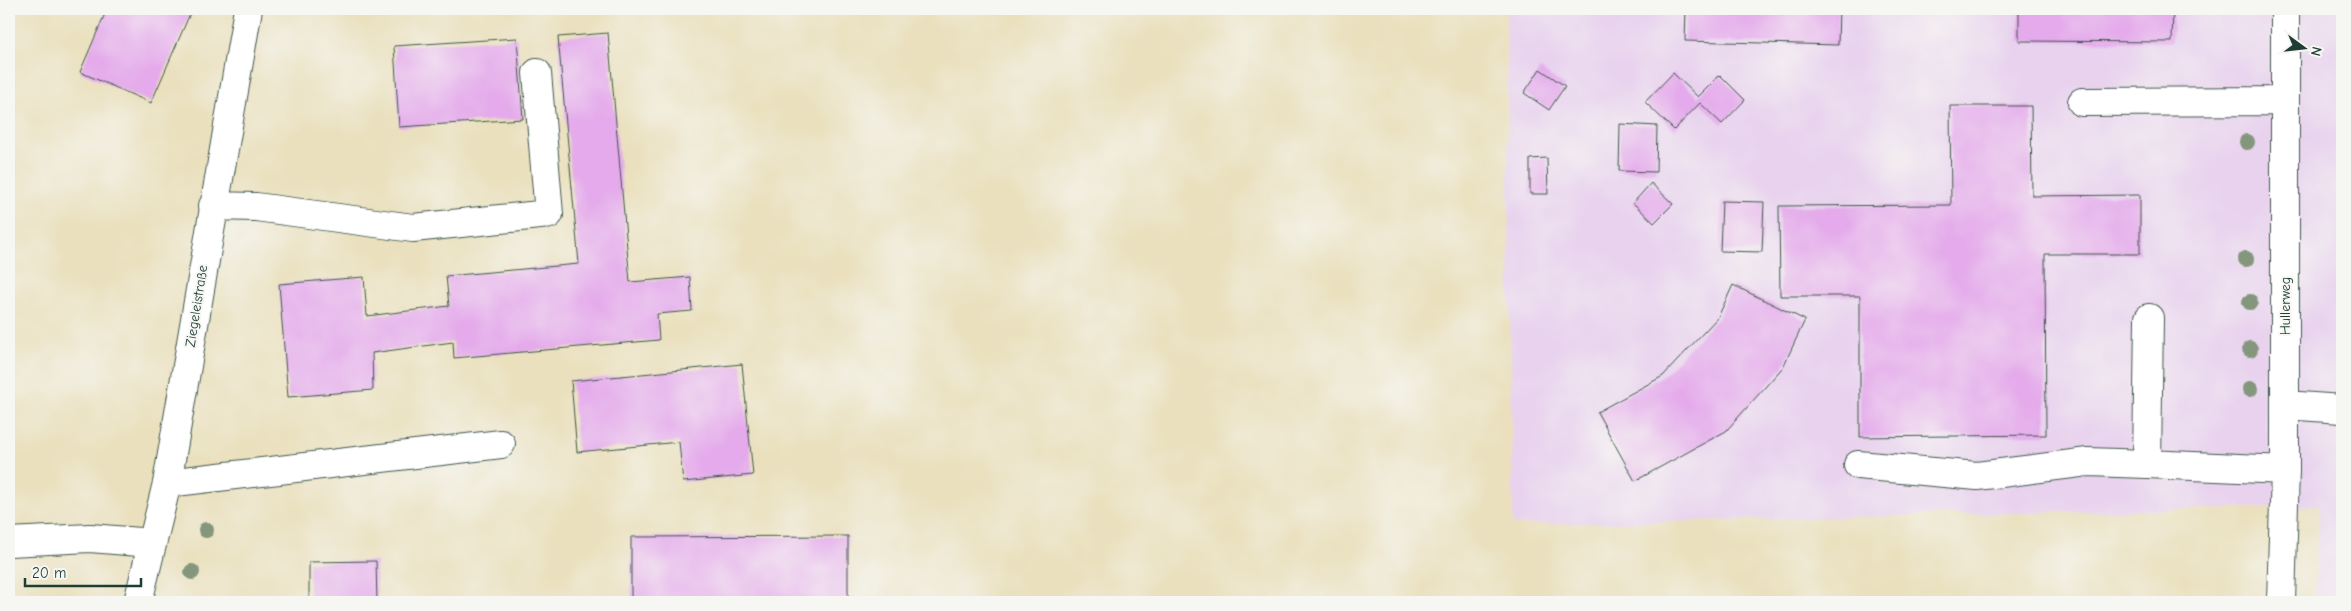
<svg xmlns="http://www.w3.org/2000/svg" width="2351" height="611" viewBox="0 0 2351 611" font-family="'Comic Neue',sans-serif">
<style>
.built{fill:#e8d2ee}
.building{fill:#e4aaeb}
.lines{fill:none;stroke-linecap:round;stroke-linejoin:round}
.minor-casing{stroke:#3d5549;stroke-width:30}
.minor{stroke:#fff;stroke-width:28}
.tree{fill:#84977d}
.labels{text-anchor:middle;stroke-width:4;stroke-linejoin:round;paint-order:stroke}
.street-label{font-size:14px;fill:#1f3d34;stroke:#f6f6f2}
</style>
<rect width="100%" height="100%" fill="#f6f6f2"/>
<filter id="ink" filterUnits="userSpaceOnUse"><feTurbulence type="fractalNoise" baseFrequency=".02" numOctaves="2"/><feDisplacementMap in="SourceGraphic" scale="10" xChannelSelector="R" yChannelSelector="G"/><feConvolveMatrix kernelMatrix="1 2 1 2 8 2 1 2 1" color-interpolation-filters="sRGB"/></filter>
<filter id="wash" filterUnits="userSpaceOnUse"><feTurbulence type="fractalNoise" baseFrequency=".0096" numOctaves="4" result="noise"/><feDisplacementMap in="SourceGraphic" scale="20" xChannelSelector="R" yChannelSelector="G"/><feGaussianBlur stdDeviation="1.12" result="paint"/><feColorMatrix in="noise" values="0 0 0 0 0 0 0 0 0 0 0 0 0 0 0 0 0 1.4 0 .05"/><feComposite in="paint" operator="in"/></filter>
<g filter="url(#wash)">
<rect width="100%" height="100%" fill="#eae0bd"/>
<path class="built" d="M1506,9H2342V602H2315L2319,506L1513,525Z"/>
<g id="blocks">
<path class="building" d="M107,9H192L151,103L80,72Z
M1686,9H1839L1838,45L1685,41Z
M2019,9H2173L2172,42L2019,41Z
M608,33L630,282L690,277L692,311L657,314L659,340L454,358L453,342L372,353L373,390L288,397L279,284L364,277L367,316L449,306L446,276L579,264L558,37Z
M517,38L523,119L399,127L394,46Z
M1540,69L1565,86L1549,110L1524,93Z
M1673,73L1698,97L1720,75L1745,100L1722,124L1700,103L1674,130L1645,102Z
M1950,106H2031L2032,196L2140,195V254H2045L2046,435L1860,437V296H1780L1779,206L1951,205Z
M1620,124L1657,126L1656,172L1619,171Z
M1547,158L1548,194H1530V159Z
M1651,183L1673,204L1654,223L1633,203Z
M1722,201L1764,202L1762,252L1720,251Z
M1733,285L1805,320L1783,367L1726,431L1635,481L1597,412L1663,376L1718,317Z
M742,364L753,475L683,482L679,442L577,452L571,381Z
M848,536V602H631V537Z
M376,561L377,602H309V562Z"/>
</g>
</g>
<g filter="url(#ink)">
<use href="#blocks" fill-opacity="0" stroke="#3d5549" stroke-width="1"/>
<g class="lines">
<g class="minor-casing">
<path id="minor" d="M2082,102L2285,101
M213,206L256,207L413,228L549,214L537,73
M2149,318L2147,464L2285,470
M2285,405L2342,409
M1858,465L1977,476L2088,462L2147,464
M167,483L501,444
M9,542L90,538L152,543
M138,602L167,483L248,9
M2281,602L2285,470V9"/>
</g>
<use href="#minor" class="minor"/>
</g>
<g class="tree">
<circle cx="2247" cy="142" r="8"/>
<circle cx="2246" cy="259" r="8"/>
<circle cx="2250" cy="302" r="8"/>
<circle cx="2250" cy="349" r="8"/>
<circle cx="2250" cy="389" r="8"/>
<circle cx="206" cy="530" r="8"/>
<circle cx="192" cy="572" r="8"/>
</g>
</g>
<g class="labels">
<g class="street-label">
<text transform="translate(196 306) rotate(-81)" y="5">Ziegeleistraße</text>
<text transform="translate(2285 306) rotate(-90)" y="5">Hullerweg</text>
</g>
</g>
<rect width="2351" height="611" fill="none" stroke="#f6f6f2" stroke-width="30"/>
<g transform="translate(2304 48) rotate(105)" stroke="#f6f6f2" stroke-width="4" paint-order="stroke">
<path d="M0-4L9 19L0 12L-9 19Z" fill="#1f3d34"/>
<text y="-8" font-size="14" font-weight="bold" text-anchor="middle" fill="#1f3d34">N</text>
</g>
<path d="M25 578v8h116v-8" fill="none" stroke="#1f3d34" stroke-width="2.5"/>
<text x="32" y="578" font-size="15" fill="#1f3d34" stroke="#f6f6f2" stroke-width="4" paint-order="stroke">20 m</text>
</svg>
